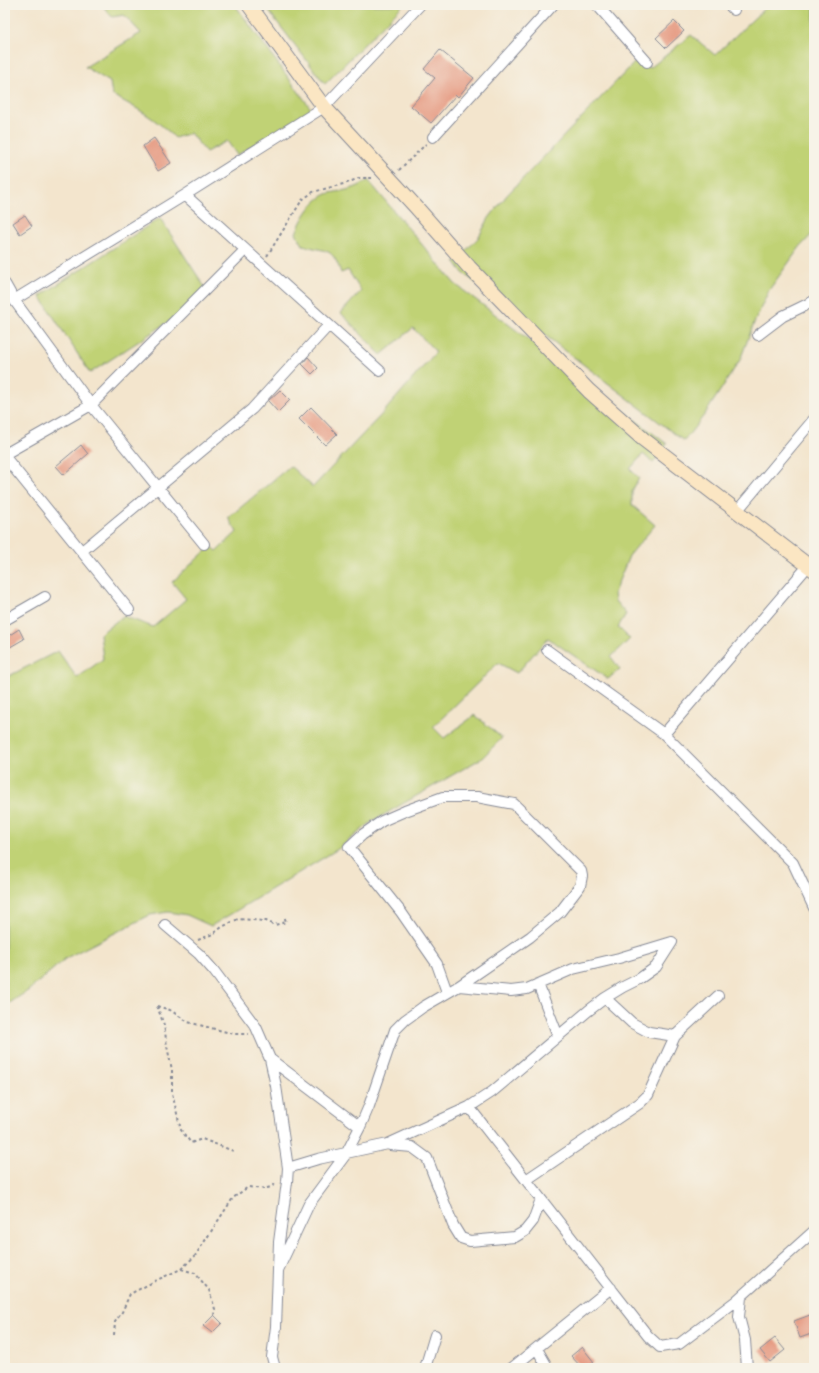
<svg xmlns="http://www.w3.org/2000/svg" width="819" height="1373" viewBox="0 0 819 1373" font-family="Kalam,sans-serif">
<style>
.green{fill:#c0d275;stroke:#6e806a}
.building{fill:#e69c84}
.lines{fill:none;stroke-linecap:round;stroke-linejoin:round}
.street-casing{stroke:#878a96;stroke-width:12}
.secondary-casing{stroke:#878a96;stroke-width:16}
.path{stroke:#878a96;stroke-width:2;stroke-dasharray:3 3;stroke-linecap:butt}
.street{stroke:#fff;stroke-width:10}
.secondary{stroke:#fbe6c3;stroke-width:14}
</style>
<rect width="100%" height="100%" fill="#f7f3e8"/>
<filter id="ink" filterUnits="userSpaceOnUse"><feTurbulence type="fractalNoise" baseFrequency=".025" numOctaves="2"/><feDisplacementMap in="SourceGraphic" scale="8" xChannelSelector="R" yChannelSelector="G"/><feConvolveMatrix kernelMatrix="1 2 1 2 8 2 1 2 1" color-interpolation-filters="sRGB"/></filter>
<filter id="wash" filterUnits="userSpaceOnUse"><feTurbulence type="fractalNoise" baseFrequency=".012" numOctaves="4" result="noise"/><feDisplacementMap in="SourceGraphic" scale="16" xChannelSelector="R" yChannelSelector="G"/><feGaussianBlur stdDeviation="0.9" result="paint"/><feColorMatrix in="noise" values="0 0 0 0 0 0 0 0 0 0 0 0 0 0 0 0 0 1.4 0 .05"/><feComposite in="paint" operator="in"/></filter>
<g filter="url(#wash)">
<rect width="100%" height="100%" fill="#f3e5cd"/>
<path class="green" d="M102,5H235L312,110L237,155L227,141L206,152L190,133L175,138C157,119 135,107 112,95L110,82L85,67L141,33L124,15L112,17Z
M264,5H403L325,84Z
M768,5H814V232L800,247L769,290L754,323L740,360L705,414L684,441L471,279L462,272L455,262L478,238L489,218L507,195L636,61L650,68L691,35L715,55Z
M368,180L455,284L667,444L653,463L643,454L630,469L639,478L632,491V505L655,525L629,556L614,593L615,601L626,614L618,627L630,639L611,657L620,669L608,679L548,638L517,673L498,663L433,727L444,738L475,715L502,738L482,758L373,821L338,849L211,926L187,915L168,912L150,915L66,958L29,990L5,1006V678L58,651L77,678L103,659L100,634L123,616L153,627L186,599L172,582L211,546L217,551L237,532L228,518L290,466L313,487L381,415L436,352L413,328L381,355L341,313L361,291L348,270L341,273C332,246 328,253 303,245L296,233C302,218 314,197 330,193C345,190 355,190 368,180Z
M160,218L210,295L90,373L40,296Z"/>
<g id="blocks">
<path class="building" d="M674,21L684,31L666,48L656,38Z
M440,50L474,78L458,97L456,95L431,123L411,106L435,78L424,69Z
M154,138L171,163L158,171L143,146Z
M25,215L32,226L20,234L13,223Z
M308,357L318,368L312,374L302,364Z
M280,390L290,400L278,412L268,401Z
M311,407L337,434L325,445L299,419Z
M81,445L88,454L64,475L56,466Z
M19,629L24,639L5,650V638Z
M214,1315L222,1323L212,1333L203,1326Z
M810,1315L814,1327V1333L800,1338L794,1321Z
M775,1338L785,1350L770,1362L760,1350Z
M582,1347L594,1362L587,1368H582L571,1356Z"/>
</g>
</g>
<g filter="url(#ink)">
<use href="#blocks" fill-opacity="0" stroke="#878a96" stroke-width="1"/>
<g class="lines">
<g class="street-casing">
<path id="street" d="M597,5L647,62
M729,5L734,10
M433,137L553,5
M185,195L380,371
M5,284L14,300L91,405L204,544
M14,300L185,195L324,107L420,5
M758,335L783,316L814,301
M5,454L91,405L245,250
M5,457L129,610
M737,511L814,419
M82,551L252,409L329,325
M5,620L45,597
M547,650L664,734L793,863L814,908
M664,734L814,559
M165,925L199,954L214,971L256,1027L270,1059L276,1086L288,1168L287,1182L279,1242L276,1327L272,1357L275,1368
M672,942L656,967L639,979L623,987L605,998L632,1023L649,1032L675,1036
M538,984L558,1036
M459,986L511,991L527,989L573,969L619,958L672,942
M270,1059L360,1127
M469,1107L648,1336L660,1347L679,1344L736,1301L814,1231
M390,1145L412,1147L427,1158L453,1225L461,1238L470,1241L515,1237L525,1231L533,1221L541,1199
M288,1168L318,1159L388,1144L469,1107L492,1092L588,1011L605,998
M526,1180L640,1103L648,1095L675,1036L718,996
M278,1270L309,1204L346,1154L360,1127L369,1106L395,1030L405,1020L423,1007L459,986L530,937L560,912L580,886L582,876L581,871L514,804L477,797H443L405,811L382,821L362,835L349,847L401,912L437,964L447,992
M741,1297L739,1317L745,1340L747,1368
M537,1349L548,1368
M425,1368L435,1335
M512,1368L611,1288"/>
</g>
<g class="secondary-casing">
<path id="secondary" d="M249,5L324,107L416,207L469,267L589,391L643,439L814,570"/>
</g>
<path class="path" d="M399,170L426,144
M267,256L302,200L313,192L347,183L359,178H372
M198,940L213,934L222,927L238,919L266,921L275,925L286,922L284,915
M157,1006L164,1025L167,1046L172,1070V1093L181,1130L191,1143L202,1139L236,1152
M157,1006L170,1010L188,1022L234,1034H248
M181,1269L195,1256L233,1198L248,1187C257,1188 269,1191 276,1183
M114,1335L115,1322L122,1312L130,1294L159,1279L181,1269L195,1273L209,1290L215,1309L214,1315"/>
<use href="#street" class="street"/>
<use href="#secondary" class="secondary"/>
</g>
</g>
<rect width="819" height="1373" fill="none" stroke="#f7f3e8" stroke-width="20"/>
</svg>
